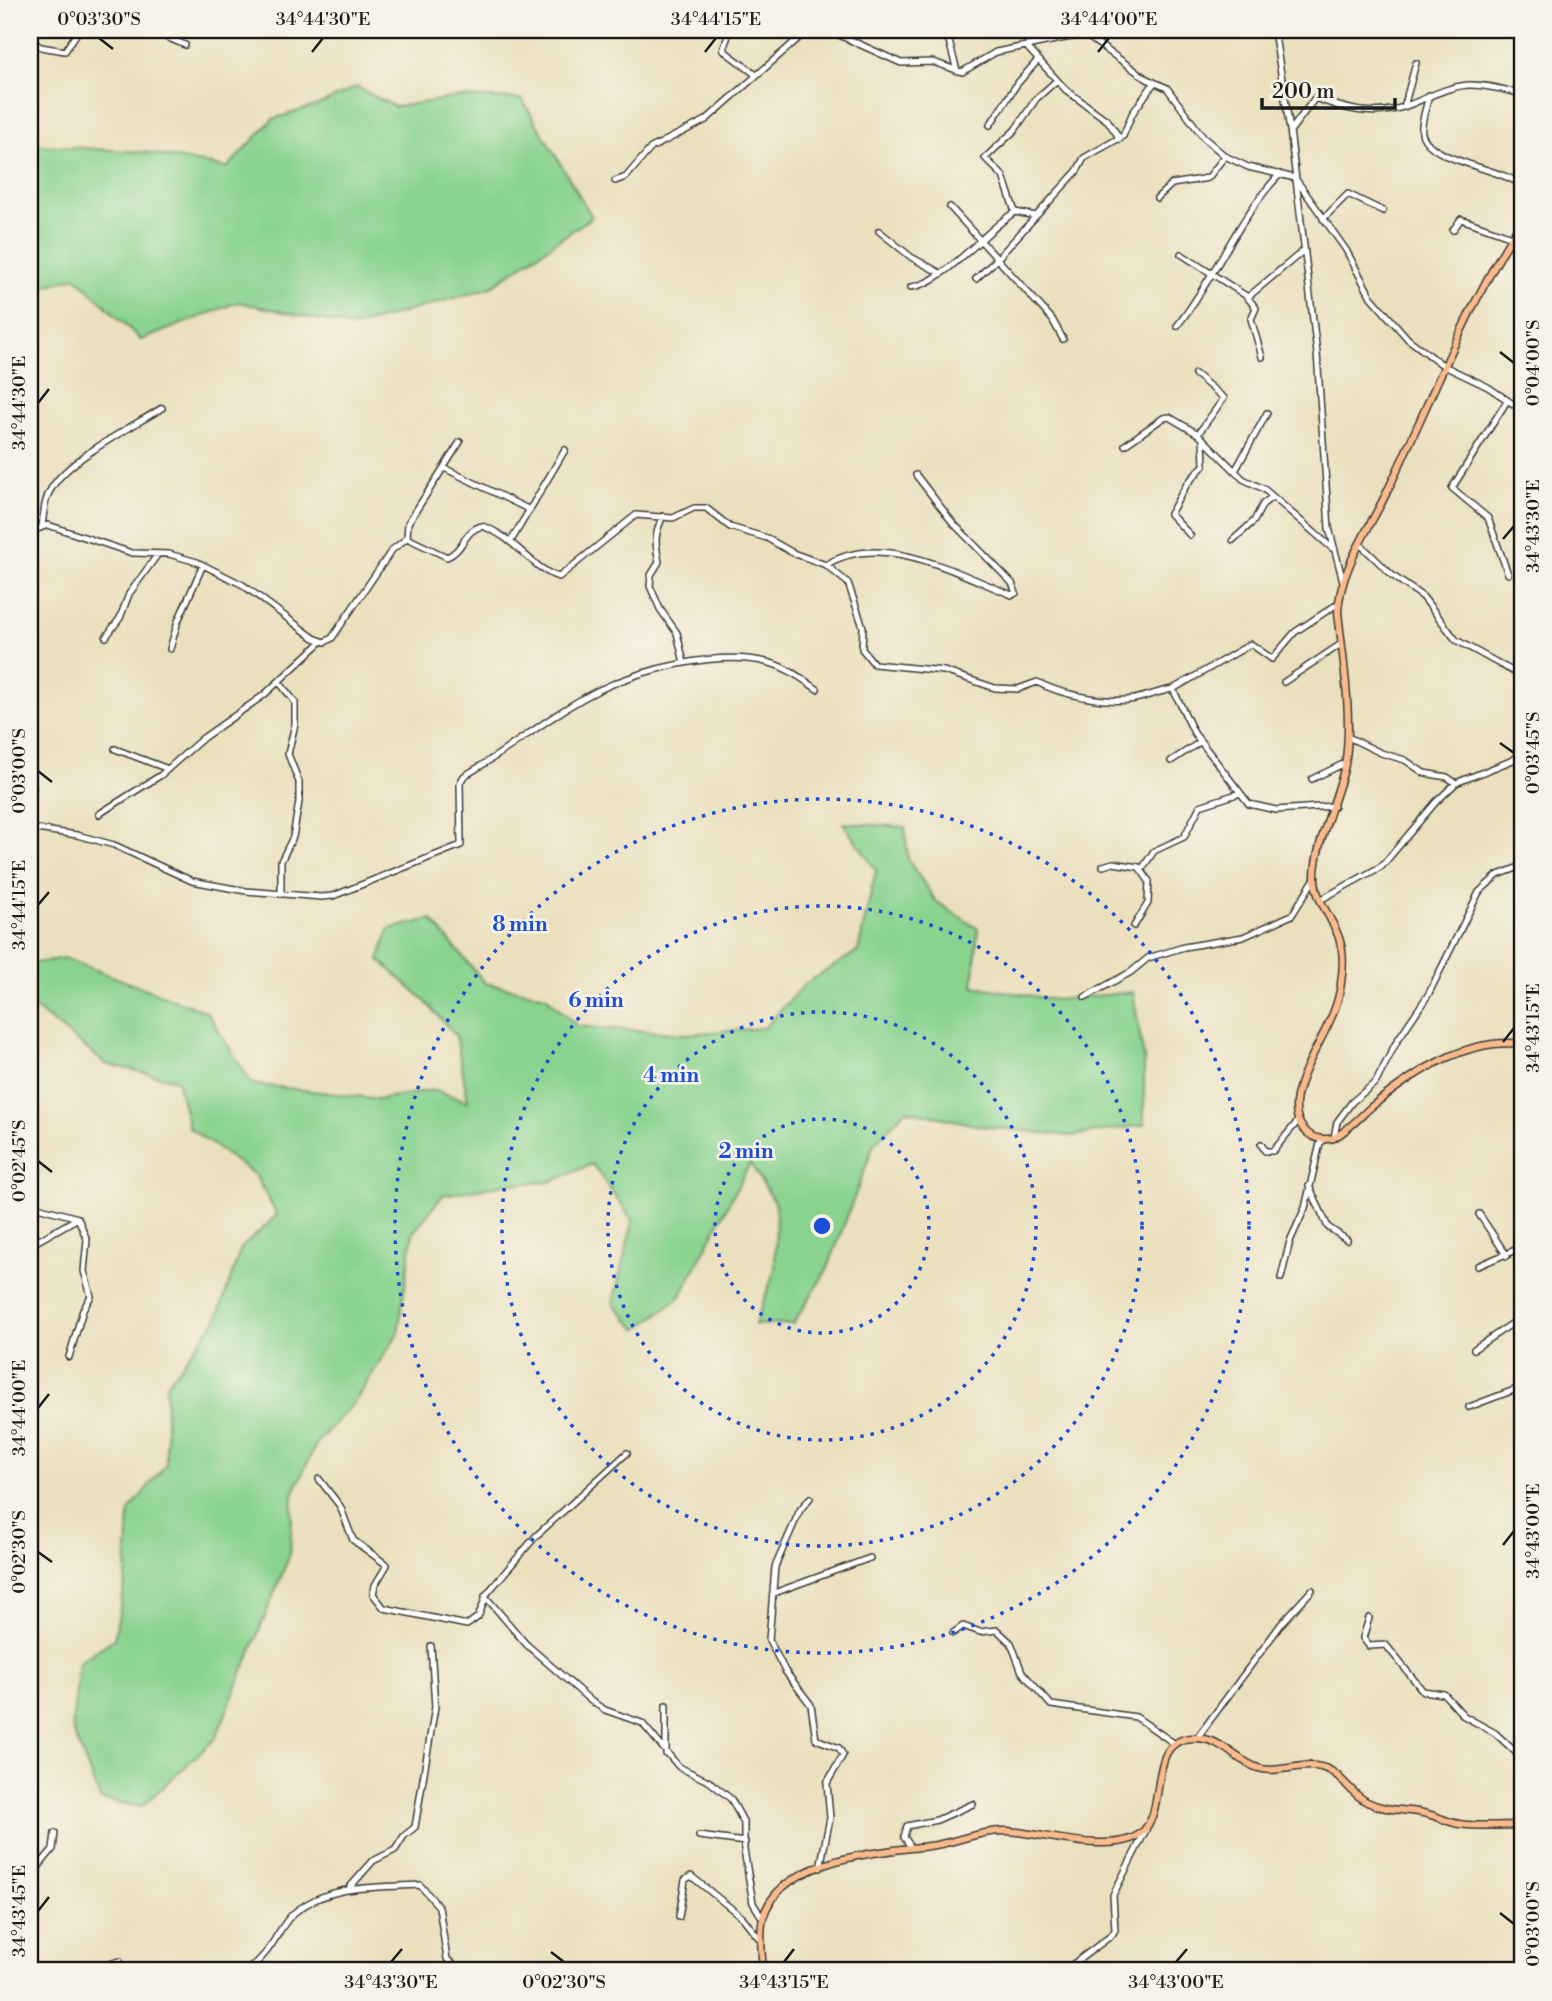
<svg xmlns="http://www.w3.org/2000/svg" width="1552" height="2001" viewBox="0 0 1552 2001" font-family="'Libre Bodoni',serif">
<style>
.green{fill:#89d38f;stroke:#527856;stroke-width:2}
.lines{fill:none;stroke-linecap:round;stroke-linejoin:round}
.minor-casing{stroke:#3b3934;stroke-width:8}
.major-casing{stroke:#3b3934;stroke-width:9}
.minor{stroke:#fff;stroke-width:5}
.major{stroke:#fabb8c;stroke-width:6}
.ticks{fill:none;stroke:#1c1c1c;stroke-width:2.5}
.ring{fill:none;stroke:#1d4ed8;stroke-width:3.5;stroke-dasharray:3.5 7}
.centre{fill:#1d4ed8;stroke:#f7f3e8;stroke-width:3.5}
.ring-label{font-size:21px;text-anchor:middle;font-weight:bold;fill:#1d4ed8;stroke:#f7f3e8;stroke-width:5;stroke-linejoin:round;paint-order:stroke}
.neatline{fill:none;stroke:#1c1c1c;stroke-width:2.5}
.ticks-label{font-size:18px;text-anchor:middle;fill:#1c1c1c}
</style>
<rect width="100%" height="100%" fill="#f7f3e8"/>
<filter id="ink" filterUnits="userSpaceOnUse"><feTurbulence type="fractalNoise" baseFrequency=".0143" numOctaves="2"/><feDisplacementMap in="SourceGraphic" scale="14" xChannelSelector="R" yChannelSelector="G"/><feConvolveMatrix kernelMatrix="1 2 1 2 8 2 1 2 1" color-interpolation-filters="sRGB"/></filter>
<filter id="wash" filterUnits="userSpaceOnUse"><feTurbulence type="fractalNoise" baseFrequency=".00686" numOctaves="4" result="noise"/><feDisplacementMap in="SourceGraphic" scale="28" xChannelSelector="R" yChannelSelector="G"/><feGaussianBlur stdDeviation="1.57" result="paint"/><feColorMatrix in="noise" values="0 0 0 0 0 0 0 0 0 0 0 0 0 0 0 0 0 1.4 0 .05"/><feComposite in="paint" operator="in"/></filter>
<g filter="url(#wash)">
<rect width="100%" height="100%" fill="#eae0bd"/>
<path class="green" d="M357,87L395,107L459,97L522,99L592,217L489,288L353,327L238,302L141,340L76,277L30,291V144L151,153L227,168L273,119L318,105Z
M843,823L905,827L908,860L936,901L978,929L973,986L1056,1000L1133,992L1144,1059V1125L1071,1136L981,1126L906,1110L874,1144L828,1268L793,1324L755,1325L775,1269L776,1205L750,1163L680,1297L637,1330L613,1303L633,1221L592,1164L550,1182L505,1184L443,1195L413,1233L398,1333L354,1403L317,1442L293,1494L290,1554L216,1738L141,1807L100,1799L72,1728L79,1662L114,1639L126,1579L129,1511L166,1464V1385L217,1319L241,1248L277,1215L255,1175L189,1128L177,1080L106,1064L30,1004V964L64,958L207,1012L252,1084L380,1099L433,1090L468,1101L456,1036L424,1000L379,960L389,929L431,919L485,983L546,996L577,1026L685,1034L764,1028L806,983L858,951L876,870Z"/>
</g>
<g filter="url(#ink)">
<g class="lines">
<g class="minor-casing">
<path id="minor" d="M150,30L185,45
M730,30L723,50L755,74
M828,30L901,63L933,62L962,72L996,52L1105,30
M946,30L957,71
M1274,30L1290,130L1317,353L1329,528L1343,581
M1087,36L1147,79L1167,88L1203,137L1225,156L1248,167L1295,178L1346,250L1371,297L1408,339L1444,366L1488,387L1522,410
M30,40L41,47L65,51L79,30
M1026,46L1066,90L1108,121L1120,139
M1429,95C1427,106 1420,123 1422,133C1428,161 1500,168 1522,185
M1404,107L1416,63
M990,125L1017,84L1038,60
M1291,130L1315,98C1345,109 1373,118 1406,106C1426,99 1445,87 1468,85C1485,84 1505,90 1522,94
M615,181L626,177L651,148L706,120L808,30
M1157,198L1172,184L1208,178L1225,156
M950,207L1052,319L1063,339
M1015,212L1003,176L985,158L1015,130L1036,99L1056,81
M1323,219L1348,194L1383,211
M1453,230L1461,219L1512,237
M879,231L911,257L940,273
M1181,254L1248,297L1303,251
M976,279L997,259L1077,171L1084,158L1123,136L1132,114L1154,83
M911,287C944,284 985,230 1015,212L1036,216
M1247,297L1256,308L1251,319L1262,357
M1177,326C1215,278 1237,219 1280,174
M1195,374L1224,398L1198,434
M1507,401L1452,488L1488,518L1508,574
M1516,406L1522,395
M1125,445L1163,418L1169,417L1198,434L1243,479L1264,489L1332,548
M444,468L530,510
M1235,471L1267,413
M663,516C654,535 655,542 659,562L651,575L650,586L660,609L677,633L684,663
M42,526C44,513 44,500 51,489C68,459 132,427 162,408
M1190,535L1170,514L1187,484L1204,465L1203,440
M30,537L35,530L48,525L132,553L169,554L197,562L243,585L314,638L325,642L332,638L392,550L407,538L447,557C464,550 464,530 482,526C514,536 534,571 559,577L636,515L673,518L694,508H706L730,527L767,538L793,553L826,565L848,583L863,627L862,649L874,664L944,671L995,688L1018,689L1037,682C1061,695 1108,704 1135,699C1148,696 1160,691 1173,689L1194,733L1249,804L1276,810L1334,806
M407,538L408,523L460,442
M1233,540L1254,521L1263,504L1272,497
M511,541L565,450
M1360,544L1393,576L1423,597L1456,640L1514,672
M826,565C881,530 958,574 1012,595L1016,593L1012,583L953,523L916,475
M106,637L120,618L129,594L158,554
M170,649L178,621L203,565
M279,682L295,702V724L288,754L299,782V802L293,837L281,861V894
M1284,682L1341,644
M1173,689L1251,644L1272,659L1295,632L1339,603
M1348,737L1381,753L1405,760L1424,773L1447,777L1456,783L1513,760L1522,753
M115,749L168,769
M1171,761L1200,742
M1312,779L1345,763
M30,800L33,788
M99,814L161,775L203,738L264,695L321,642
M30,828L77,835L114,845L192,881L246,891L321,897L333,896L461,845L460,783L464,776C510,750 552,713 599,690C643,669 718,650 766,662C785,666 801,678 817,689
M1103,866L1113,863L1139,867L1149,881L1148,903L1134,926
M1142,869L1154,851L1184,837L1200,806L1240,793
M1320,900L1382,866L1435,803L1456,783
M1085,997L1131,972L1148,958L1184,947L1243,937L1292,915L1315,878
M1334,1138L1337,1122L1352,1102L1376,1082L1397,1041L1428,995L1479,892L1498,875L1522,866
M1261,1144L1265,1151H1273L1298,1121
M1309,1186L1328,1227L1347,1240
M30,1205L78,1218L87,1240L84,1271L91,1296L83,1310L69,1357
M1479,1214L1507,1256
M30,1249L34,1243L78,1218
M1478,1266L1522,1247
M1281,1278L1290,1241L1305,1208L1320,1143L1324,1140
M1474,1349L1522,1317
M1469,1407L1522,1387
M627,1453L536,1536L485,1596L526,1644L591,1701L605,1710L642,1723L679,1767L710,1782L731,1799L744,1823V1850L753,1903L763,1919
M319,1479L340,1506L353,1540L387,1565L375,1585L373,1594L384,1608L467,1625L478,1617L486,1597
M810,1498L800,1510L775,1567L769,1640L785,1671L811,1705L816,1739L839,1748L843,1755L827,1783L830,1818L820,1868
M774,1593L870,1558
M1369,1618L1363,1638L1369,1646L1386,1645L1423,1691L1444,1694L1464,1716L1495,1733L1522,1758
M953,1633L963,1626L980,1632L997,1630L1011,1643L1022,1672L1051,1705L1136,1717L1175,1744
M1197,1738L1282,1623L1312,1590
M666,1754V1705
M699,1836L745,1842
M911,1847L904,1837L907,1826L937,1820L973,1804
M30,1877L53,1849L55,1833
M350,1887L373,1861L395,1850L404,1836L415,1827L435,1707L431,1646
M679,1917L685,1880L691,1876L743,1918L762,1942
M87,1971L119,1961
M249,1971C256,1963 265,1955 270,1947C278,1935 284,1921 295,1912C331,1883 378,1888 420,1885L439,1907L447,1959L460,1971
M1064,1971L1112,1935L1115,1930L1113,1895L1146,1830"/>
</g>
<g class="major-casing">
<path id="major" d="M1522,221C1466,306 1430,403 1386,494C1368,531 1340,569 1338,612C1343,659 1353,719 1345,765C1338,798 1314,846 1315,878C1315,901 1334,919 1340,941C1344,954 1343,970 1341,983C1337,1023 1305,1057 1297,1096C1292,1122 1307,1144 1334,1138C1348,1130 1359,1118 1371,1107C1413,1073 1467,1037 1522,1044
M763,1971C762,1955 759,1934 763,1918C779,1858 880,1852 929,1846C955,1843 980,1830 1007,1831C1042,1833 1100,1852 1133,1838C1174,1821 1141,1741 1192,1738C1220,1736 1234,1760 1258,1768C1278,1774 1301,1762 1321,1767C1340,1771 1349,1793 1367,1802C1385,1811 1404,1809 1423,1813C1435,1815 1447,1822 1459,1824C1480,1827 1501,1825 1522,1825"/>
</g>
<use href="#minor" class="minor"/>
<use href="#major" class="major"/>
</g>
</g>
<path class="ticks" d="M99,38L113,49M312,52L323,38M705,52L716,38M1098,52L1109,38M1500,352L1514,363M38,403L49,389M1503,539L1514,526M1500,743L1514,753M38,771L52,782M38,905L49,892M1503,1042L1514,1028M38,1161L52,1172M38,1408L49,1394M1503,1545L1514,1531M38,1552L52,1562M38,1911L49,1897M1500,1913L1514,1924M551,1952L564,1962M391,1962L402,1949M784,1962L794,1949M1176,1962L1187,1949"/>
<g class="ring">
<circle cx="822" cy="1226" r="107"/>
<circle cx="822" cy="1226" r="214"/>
<circle cx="822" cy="1226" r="320"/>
<circle cx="822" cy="1226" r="427"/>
</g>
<circle cx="822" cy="1226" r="10" class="centre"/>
<g class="ring-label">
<text x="520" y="931">8 min</text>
<text x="596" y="1007">6 min</text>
<text x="671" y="1082">4 min</text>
<text x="746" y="1158">2 min</text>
</g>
<rect width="1552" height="2001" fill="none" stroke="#f7f3e8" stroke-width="77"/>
<path d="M1262 98v10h133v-10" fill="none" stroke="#1c1c1c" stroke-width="3.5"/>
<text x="1272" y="98" font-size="21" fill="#1c1c1c" stroke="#f7f3e8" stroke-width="5" paint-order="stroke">200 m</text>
<rect x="38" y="38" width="1476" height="1924" class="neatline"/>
<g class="ticks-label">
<text x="99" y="25">0°03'30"S</text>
<text x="323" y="25">34°44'30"E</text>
<text x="716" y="25">34°44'15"E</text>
<text x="1109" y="25">34°44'00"E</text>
<text transform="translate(1533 363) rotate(-90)" y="6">0°04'00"S</text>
<text transform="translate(19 403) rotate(-90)" y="6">34°44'30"E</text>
<text transform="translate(1533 526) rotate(-90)" y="6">34°43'30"E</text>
<text transform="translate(1533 753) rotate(-90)" y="6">0°03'45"S</text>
<text transform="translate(19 771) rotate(-90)" y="6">0°03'00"S</text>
<text transform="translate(19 905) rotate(-90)" y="6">34°44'15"E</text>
<text transform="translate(1533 1028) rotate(-90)" y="6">34°43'15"E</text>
<text transform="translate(19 1161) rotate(-90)" y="6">0°02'45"S</text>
<text transform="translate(19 1408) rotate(-90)" y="6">34°44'00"E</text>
<text transform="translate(1533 1531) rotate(-90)" y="6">34°43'00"E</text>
<text transform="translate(19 1552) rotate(-90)" y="6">0°02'30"S</text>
<text transform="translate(19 1911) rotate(-90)" y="6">34°43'45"E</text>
<text transform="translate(1533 1924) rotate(-90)" y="6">0°03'00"S</text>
<text x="391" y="1988">34°43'30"E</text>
<text x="564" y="1988">0°02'30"S</text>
<text x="784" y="1988">34°43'15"E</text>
<text x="1176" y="1988">34°43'00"E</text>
</g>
</svg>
